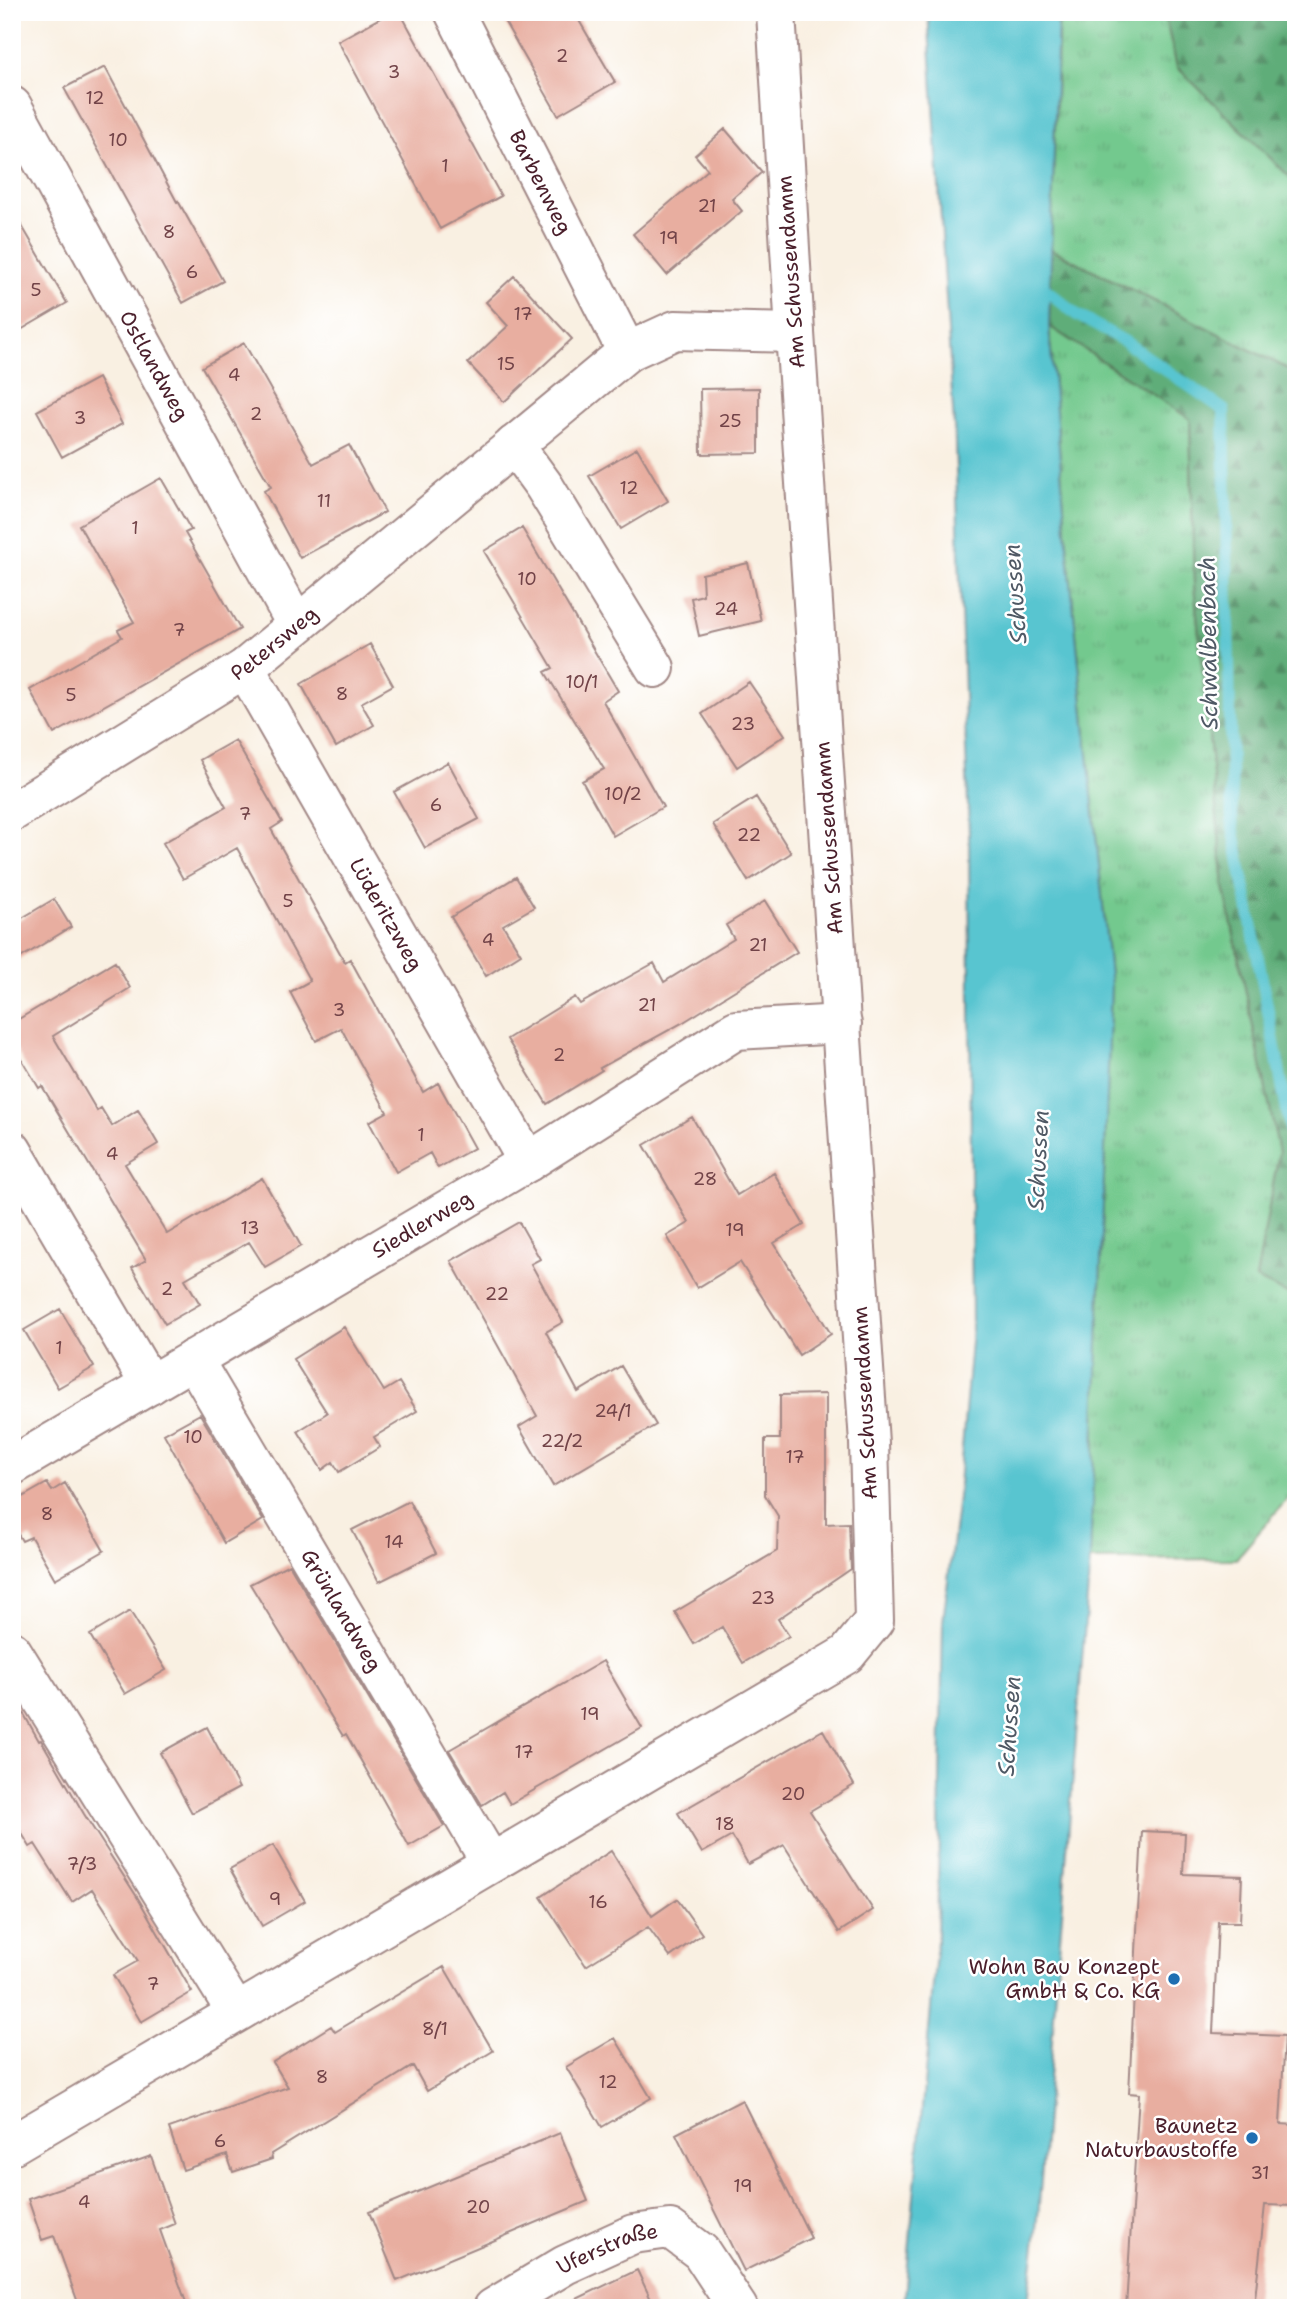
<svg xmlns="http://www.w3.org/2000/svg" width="1308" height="2320" viewBox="0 0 1308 2320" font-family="'Shantell Sans',sans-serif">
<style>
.grass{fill:url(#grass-tufts);stroke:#5e745c;stroke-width:2}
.forest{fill:url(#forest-firs);stroke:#546652;stroke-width:2}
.water{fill:#59c5d0;stroke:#52727e;stroke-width:2}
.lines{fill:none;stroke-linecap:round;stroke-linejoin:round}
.stream{stroke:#59c5d0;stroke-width:12}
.building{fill:#e8aea0}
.minor-casing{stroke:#a28886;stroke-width:42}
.minor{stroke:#fff;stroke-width:38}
.poi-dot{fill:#1f6fb2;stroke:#fff;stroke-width:2.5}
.labels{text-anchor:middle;stroke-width:5;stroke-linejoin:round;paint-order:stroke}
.number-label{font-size:18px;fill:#724348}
.street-label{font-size:21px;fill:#4a1f2b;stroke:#fff}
.poi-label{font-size:21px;fill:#4a1f2b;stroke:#fff;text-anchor:end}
.water-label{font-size:23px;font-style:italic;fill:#4f5965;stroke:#fff}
</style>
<defs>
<pattern id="grass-tufts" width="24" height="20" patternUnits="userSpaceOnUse" patternTransform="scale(1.75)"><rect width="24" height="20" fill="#73c98e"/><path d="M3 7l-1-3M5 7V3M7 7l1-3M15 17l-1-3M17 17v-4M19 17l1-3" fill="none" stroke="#65ac7b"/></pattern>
<pattern id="forest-firs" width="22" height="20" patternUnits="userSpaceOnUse" patternTransform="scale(1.75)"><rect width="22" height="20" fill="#5ead79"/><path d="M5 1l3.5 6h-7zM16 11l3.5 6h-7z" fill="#508c63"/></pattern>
</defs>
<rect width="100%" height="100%" fill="#fff"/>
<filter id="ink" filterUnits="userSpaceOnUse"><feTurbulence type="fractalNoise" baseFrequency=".0143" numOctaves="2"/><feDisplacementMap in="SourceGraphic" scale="14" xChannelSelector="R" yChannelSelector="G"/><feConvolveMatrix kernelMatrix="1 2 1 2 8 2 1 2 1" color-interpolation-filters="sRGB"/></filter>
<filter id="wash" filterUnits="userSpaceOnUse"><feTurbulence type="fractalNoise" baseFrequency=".00686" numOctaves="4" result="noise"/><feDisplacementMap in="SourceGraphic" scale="28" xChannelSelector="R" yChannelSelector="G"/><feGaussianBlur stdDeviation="1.57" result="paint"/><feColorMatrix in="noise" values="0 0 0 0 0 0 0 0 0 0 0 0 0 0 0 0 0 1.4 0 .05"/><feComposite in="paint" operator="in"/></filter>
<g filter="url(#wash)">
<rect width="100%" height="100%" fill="#f9f0e2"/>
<path class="grass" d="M1059,12H1164L1177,67L1296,183V373L1051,249Z
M1049,326L1190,419L1194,585L1224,886L1279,1152L1256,1279L1296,1298V1489L1236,1559L1090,1560L1111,986L1067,543Z"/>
<path class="forest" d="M1164,12H1296V183L1177,67Z
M1051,249L1296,373V1298L1256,1279L1279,1152L1224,886L1194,585L1190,419L1049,326Z"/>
<path class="water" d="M928,12H1058L1049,326L1067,543L1111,986L1090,1560L1037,2230L1027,2308H904L937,1941L943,1622L958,1497L972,1329L969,834L955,442Z"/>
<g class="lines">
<path class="stream" d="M1038,283L1077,315L1124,341L1224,410L1232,821L1296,1158"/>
</g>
<g id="blocks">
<path class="building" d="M391,12H400L501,196L440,229L338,41Z
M499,12H574L615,82L558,115Z
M105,67L177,202L178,201L223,281L183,303L64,88Z
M725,129L762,172L732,199L742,211L667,275L633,234L708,170L695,155Z
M12,209L67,303L12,335Z
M514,276L572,339L504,402L468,363L508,326L486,302Z
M244,343L313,464L349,445L385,512L300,558L264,491L271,487L202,367Z
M98,378L122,424L62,457L37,411Z
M759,388V453L701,454L700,389Z
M637,448L668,501L621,529L589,476Z
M161,478L191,530L185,533L240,629L54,734L30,690L122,637L118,630L134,622L79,525Z
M522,528L618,691L603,701L663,807L613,836L582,781L604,769L545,672L553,668L484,551Z
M748,563L761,621L699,636L691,598L703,595L702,574Z
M370,644L393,685L361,703L374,725L336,747L301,684Z
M749,682L785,735L737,767L702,714Z
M235,740L282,822L271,829L345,962L350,959L423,1092L438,1083L474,1148L438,1168L430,1153L396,1172L369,1122L387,1112L341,1028L316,1041L290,992L310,981L237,848L183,879L163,843L226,807L200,760Z
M448,762L479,819L425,848L394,792Z
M756,797L791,853L748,881L713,824Z
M516,877L534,907L503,925L521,954L486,976L451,917Z
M54,899L71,927L12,963V924Z
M765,901L797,952L682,1023L600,1068L602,1070L547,1104L507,1039L575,997L580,1004L654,963L664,982L734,939L726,925Z
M115,962L130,988L53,1036L97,1111L101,1108L112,1126L138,1110L158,1144L125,1164L167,1234L262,1178L301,1246L265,1267L249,1242L185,1279L200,1304L165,1324L132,1268L146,1260L42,1086L39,1088L12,1043V1023Z
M692,1117L737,1195L774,1173L804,1225L774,1243L831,1334L799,1355L740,1262L697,1288L667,1236L689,1223L644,1145Z
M519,1222L540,1259L531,1264L563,1322L546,1332L578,1392L621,1366L656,1425L553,1486L519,1427L537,1416L451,1261Z
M60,1309L94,1367L58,1388L24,1330Z
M344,1327L384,1391L399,1382L417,1411L374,1437L380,1447L339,1472L333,1462L322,1470L298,1431L327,1413L293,1359Z
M826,1394V1524L849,1523L851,1569L778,1619L789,1636L743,1663L722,1627L694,1644L675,1612L777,1551L778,1516L765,1495V1439H780V1395Z
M200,1414L263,1520L224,1543L164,1434Z
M47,1483L52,1491L65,1483L104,1551L55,1579L31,1537L22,1541L12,1524V1503Z
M409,1501L436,1553L379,1582L352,1530Z
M289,1564L444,1826L409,1846L346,1734L343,1736L250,1584Z
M130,1611L166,1670L125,1694L90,1635Z
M603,1661L642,1728L510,1804L503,1792L482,1805L449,1750Z
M12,1693L39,1741L41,1740L84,1814L139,1900L192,1992L141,2022L113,1975L138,1961L92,1889L72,1902L35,1844L30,1847L12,1817Z
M207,1727L239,1788L192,1813L160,1753Z
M823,1730L854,1785L810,1811L873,1910L839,1932L784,1845L748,1864L732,1836L702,1853L678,1813Z
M1142,1831L1185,1833L1183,1874L1242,1876L1240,1922H1218L1213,2033L1285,2036L1280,2124L1296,2125V2206L1265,2205L1254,2308H1126L1139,2094L1129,2093Z
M273,1845L305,1901L262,1926L230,1869Z
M611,1851L652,1916L677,1899L702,1934L670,1957L648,1927L586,1966L541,1897Z
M444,1967L493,2051L427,2091L413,2066L271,2154L272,2159L233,2172L227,2155L183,2170L169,2128L288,2087L273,2062L331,2026L335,2032Z
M615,2038L651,2098L602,2127L566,2067Z
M742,2100L811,2238L744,2271L676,2134Z
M560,2133L588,2201L397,2281L369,2212Z
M151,2156L175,2224L160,2230L188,2308H80L54,2236L42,2240L28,2199Z
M637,2270L655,2308H558Z"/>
</g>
</g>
<g filter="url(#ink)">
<use href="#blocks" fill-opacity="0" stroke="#a28886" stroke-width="2"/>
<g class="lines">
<g class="minor-casing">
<g id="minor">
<path id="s1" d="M454,12L627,352"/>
<path id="s2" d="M12,106L296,624"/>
<path d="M514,445L544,486L655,668"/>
<path id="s3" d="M245,668L528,1162"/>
<path id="s4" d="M12,812L245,668L627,352L675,330L795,333"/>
<path d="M12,1150L150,1385"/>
<path id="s5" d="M193,1359L491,1863"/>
<path id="s6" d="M12,1466L528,1162L736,1030L842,1024"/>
<path d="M12,1651L236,2012"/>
<path d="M12,2145L847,1654L874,1621L869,1443L795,333L776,12"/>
<path id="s7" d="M493,2308L565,2265L633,2234L670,2229L701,2252L738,2308"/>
</g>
</g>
<use href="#minor" class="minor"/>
</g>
</g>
<g class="poi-dot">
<circle cx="1174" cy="1979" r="7"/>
<circle cx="1252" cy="2138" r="7"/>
</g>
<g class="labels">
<g class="number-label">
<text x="562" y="62">2</text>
<text x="394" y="78">3</text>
<text x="95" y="104">12</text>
<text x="118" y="146">10</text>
<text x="445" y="172">1</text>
<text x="707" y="212">21</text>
<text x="169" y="238">8</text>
<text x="669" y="244">19</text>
<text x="192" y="278">6</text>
<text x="36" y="296">5</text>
<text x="523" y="320">17</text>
<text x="506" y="370">15</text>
<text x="234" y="381">4</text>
<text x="256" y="420">2</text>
<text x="80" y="424">3</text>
<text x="730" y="427">25</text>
<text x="629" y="494">12</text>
<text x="324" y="507">11</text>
<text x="135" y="534">1</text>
<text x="527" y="585">10</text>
<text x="726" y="615">24</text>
<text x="179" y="636">7</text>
<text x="582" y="688">10/1</text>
<text x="342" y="700">8</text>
<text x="71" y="701">5</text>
<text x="743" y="730">23</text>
<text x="623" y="800">10/2</text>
<text x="436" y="811">6</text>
<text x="245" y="820">7</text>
<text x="749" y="841">22</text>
<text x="288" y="907">5</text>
<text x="488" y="946">4</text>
<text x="758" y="951">21</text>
<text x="647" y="1011">21</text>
<text x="339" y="1016">3</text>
<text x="559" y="1061">2</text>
<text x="421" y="1141">1</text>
<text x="112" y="1160">4</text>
<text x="705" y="1185">28</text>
<text x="250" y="1234">13</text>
<text x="735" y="1236">19</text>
<text x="167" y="1295">2</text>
<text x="497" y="1300">22</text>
<text x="59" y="1354">1</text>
<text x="613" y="1417">24/1</text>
<text x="193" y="1443">10</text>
<text x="562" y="1447">22/2</text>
<text x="795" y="1463">17</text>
<text x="47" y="1520">8</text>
<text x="394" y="1548">14</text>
<text x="763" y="1604">23</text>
<text x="590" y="1720">19</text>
<text x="524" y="1758">17</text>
<text x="793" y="1800">20</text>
<text x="725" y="1830">18</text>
<text x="82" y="1870">7/3</text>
<text x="275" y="1905">9</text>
<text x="598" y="1908">16</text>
<text x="153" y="1990">7</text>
<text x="435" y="2035">8/1</text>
<text x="322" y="2083">8</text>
<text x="608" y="2088">12</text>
<text x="220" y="2147">6</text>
<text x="1260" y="2179">31</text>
<text x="743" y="2192">19</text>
<text x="84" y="2208">4</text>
<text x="478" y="2213">20</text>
</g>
<g class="street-label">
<text dy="7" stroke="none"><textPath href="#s1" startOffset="191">Barbenweg</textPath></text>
<text transform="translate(791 272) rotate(-94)" y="7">Am Schussendamm</text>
<text dy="7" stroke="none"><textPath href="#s2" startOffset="296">Ostlandweg</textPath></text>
<text dy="7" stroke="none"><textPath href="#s4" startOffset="312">Petersweg</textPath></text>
<text transform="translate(829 838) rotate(-94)" y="7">Am Schussendamm</text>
<text dy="7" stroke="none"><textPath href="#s3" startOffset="284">Lüderitzweg</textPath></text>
<text dy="7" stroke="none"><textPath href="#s6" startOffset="476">Siedlerweg</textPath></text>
<text transform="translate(865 1403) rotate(-93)" y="7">Am Schussendamm</text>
<text dy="7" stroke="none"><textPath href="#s5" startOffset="292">Grünlandweg</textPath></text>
<text dy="7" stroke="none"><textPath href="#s7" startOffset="130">Uferstraße</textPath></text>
</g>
<g class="poi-label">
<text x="1160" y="1974">Wohn Bau Konzept<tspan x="1160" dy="24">GmbH &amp; Co. KG</tspan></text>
<text x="1238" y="2133">Baunetz<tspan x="1238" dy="24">Naturbaustoffe</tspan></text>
</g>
<g class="water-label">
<text transform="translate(1015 594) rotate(-94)" y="8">Schussen</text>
<text transform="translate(1208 643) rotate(-91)" y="8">Schwalbenbach</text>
<text transform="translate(1038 1160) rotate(-87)" y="8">Schussen</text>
<text transform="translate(1009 1726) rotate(-86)" y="8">Schussen</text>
</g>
</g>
<rect width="1308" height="2320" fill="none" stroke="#fff" stroke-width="42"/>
</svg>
